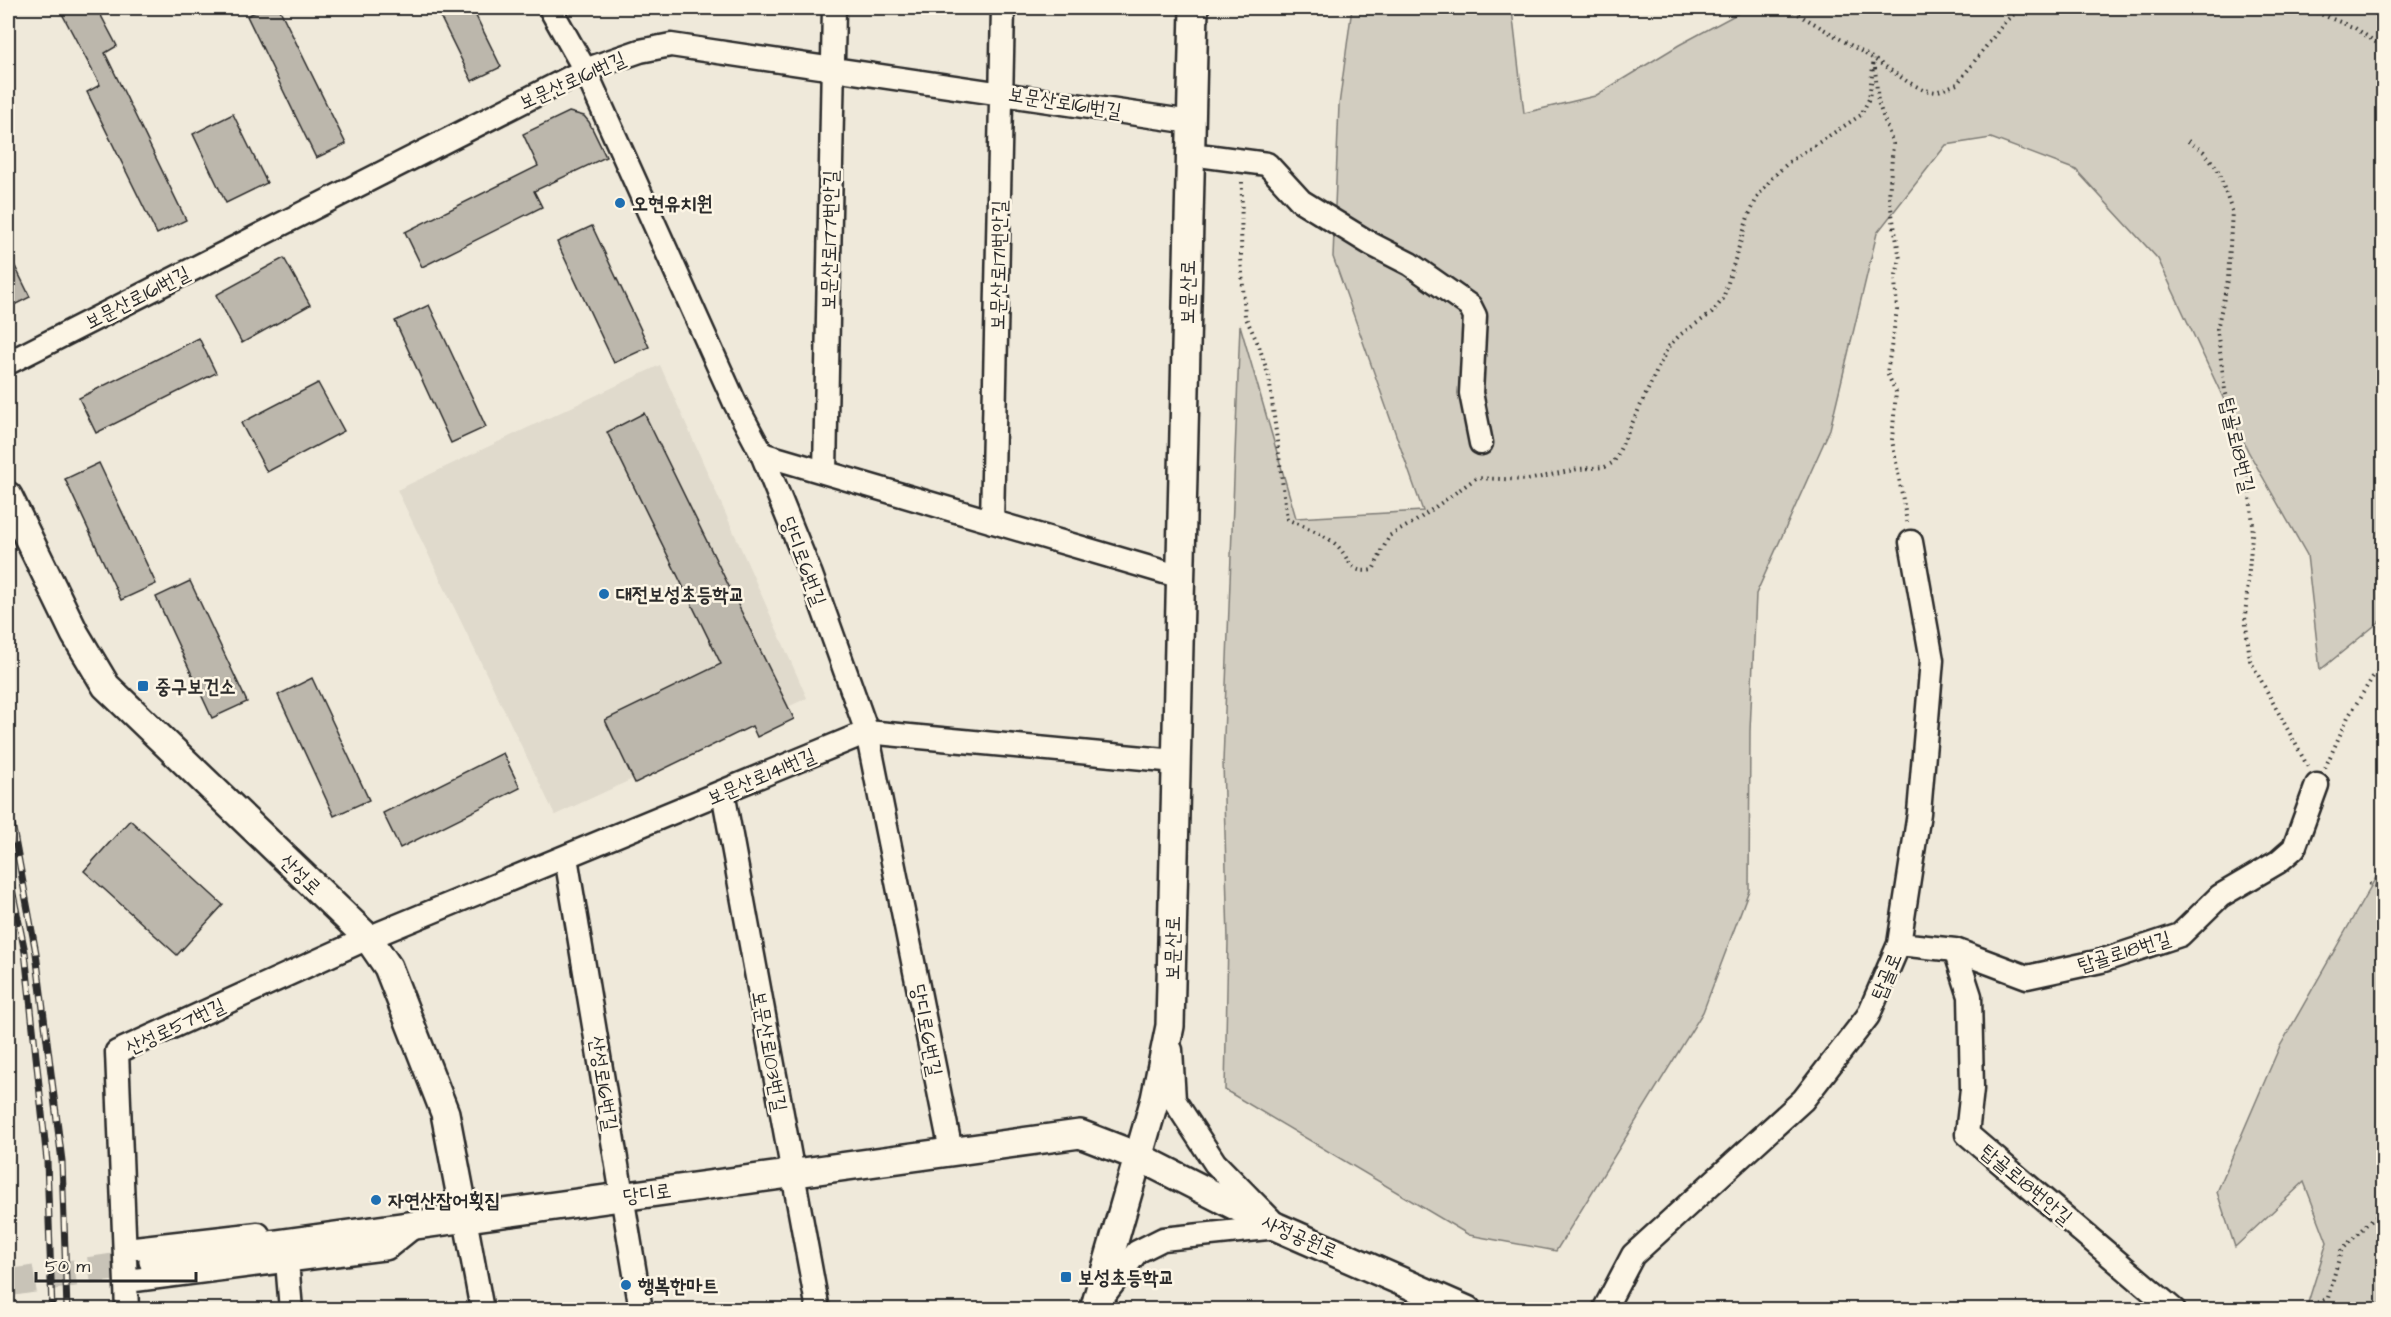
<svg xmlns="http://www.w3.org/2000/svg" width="2391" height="1317" viewBox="0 0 2391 1317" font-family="'Architects Daughter','Poor Story',sans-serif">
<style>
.built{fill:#e0dacc}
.green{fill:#d2cdc0;stroke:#7e7c76;stroke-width:1.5}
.building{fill:#bcb7ac;stroke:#2b2b2b;stroke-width:1.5}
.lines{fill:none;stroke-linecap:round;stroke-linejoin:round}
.major-tunnel{stroke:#c8c3b7;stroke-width:27;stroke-dasharray:27 14;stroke-linecap:butt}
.minor-casing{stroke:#2b2b2b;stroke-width:27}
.major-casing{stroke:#2b2b2b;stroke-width:32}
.path{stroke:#2b2b2b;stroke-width:4;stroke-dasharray:1.5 4.5;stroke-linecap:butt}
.minor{stroke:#fcf5e5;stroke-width:22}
.major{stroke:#fcf5e5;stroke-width:27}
.rail-casing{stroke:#2b2b2b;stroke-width:7}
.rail{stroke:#fcf5e5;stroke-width:4.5;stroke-dasharray:14;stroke-linecap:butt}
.poi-dot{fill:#1f6fb2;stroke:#fcf5e5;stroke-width:2}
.labels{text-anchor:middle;stroke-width:5;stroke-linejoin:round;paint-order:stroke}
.street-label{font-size:20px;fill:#2b2b2b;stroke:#fcf5e5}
.poi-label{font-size:20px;font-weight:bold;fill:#2b2b2b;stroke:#fcf5e5;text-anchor:start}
</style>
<rect width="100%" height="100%" fill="#efe9da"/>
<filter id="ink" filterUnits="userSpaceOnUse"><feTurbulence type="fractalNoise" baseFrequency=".0167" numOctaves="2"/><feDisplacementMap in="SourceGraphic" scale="12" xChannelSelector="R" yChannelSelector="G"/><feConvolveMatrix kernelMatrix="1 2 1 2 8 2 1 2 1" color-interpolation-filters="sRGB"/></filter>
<g filter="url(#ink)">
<path class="built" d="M660,365L807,698L555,815L397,490Z"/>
<path class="green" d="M1352,8H1518L1512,10L1524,113L1595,96L1679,45L1748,8H2383L2384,618L2320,670L2307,555L2248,451L2158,259L2076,170L1991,138L1946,145L1877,233L1830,429L1756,594L1750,731L1749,890L1703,1012L1556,1251L1469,1235L1225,1090L1228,940L1223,762L1240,325L1296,518L1423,511L1333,257L1339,105Z
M2383,865V1309H2306L2327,1242L2304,1182L2235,1247L2217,1192L2279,1048Z"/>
<path class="building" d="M59,8H97L117,46L105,53L186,220L157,234L87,92L100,85Z
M263,8H279L346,144L316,158L247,16Z
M436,8H472L501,67L472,81Z
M569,112L584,116L589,122L606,157L534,191L542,207L422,267L405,232L538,166L523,134Z
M233,114L267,183L226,203L193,134Z
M592,226L649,347L614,363L557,242Z
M8,252L30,297L8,308Z
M284,258L310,305L242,343L216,295Z
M429,305L486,427L451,443L395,321Z
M199,338L216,373L96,433L79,398Z
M318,383L344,431L267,472L241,423Z
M644,413L794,719L757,737L752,726L635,783L605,720L721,664L607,432Z
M99,463L156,584L121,600L65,479Z
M190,581L247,702L212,718L156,597Z
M312,678L369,800L334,816L278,695Z
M503,753L520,788L400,848L383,813Z
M130,820L223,905L177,955L84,871Z"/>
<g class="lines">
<path class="major-tunnel" d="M8,1283L153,1261"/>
<g class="minor-casing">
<path id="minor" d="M550,8L585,70L735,403L762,454L811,575L867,732L951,1151
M1191,154L1267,164L1301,201L1371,244L1410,264L1470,306L1475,316L1471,393L1481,443
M8,363L585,70L640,51L671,45L1191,122
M762,454L1181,577
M825,472L834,8
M992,522L1003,8
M723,792L818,1310
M566,857L641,1310
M1899,944L1955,950L2027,977L2101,961L2180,935L2220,896L2278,862L2294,848L2317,785
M1955,950L1970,996L1972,1089L1967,1134L2174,1310
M1171,1050L1174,1100L1215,1163L1270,1219
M465,1218L482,1310
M126,1249L258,1234
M287,1261L291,1310
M127,1281L387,1248L417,1224
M1098,1303L1137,1252L1163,1239L1277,1227
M127,1310L117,1052L368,938L867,732L1176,761
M1604,1310L1633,1255L1803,1100L1868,1016L1899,944L1919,813L1932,660L1911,542"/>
</g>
<g class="major-casing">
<path id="major" d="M8,496L75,634L106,686L368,938L388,967L445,1113L465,1218
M153,1261L1080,1134L1137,1156L1277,1227L1467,1310
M1094,1310L1155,1099L1170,1026L1194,8"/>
</g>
<path class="path" d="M1788,8L1874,59L1908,82L1924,90L1936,92L1957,84L2005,22L2021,8
M2305,8L2355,28L2384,48
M1875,68L1878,102L1893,144L1889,197L1900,259L1895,279L1897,310L1887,373L1896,392L1892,440L1907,522
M2188,141L2204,152L2217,168L2232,211L2228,280L2217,329L2225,390L2247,470L2253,524L2245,617L2250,660L2308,767
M1242,182L1241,258L1245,316L1259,346L1269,377L1287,519C1302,526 1321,532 1334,543C1351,556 1346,575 1373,570L1389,536L1416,521L1476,478L1528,480L1578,469L1605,467L1614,462L1668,347L1681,334L1712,313L1723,299L1748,217L1758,196L1772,178L1789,162L1861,115L1869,99L1874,59
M2325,768L2348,717L2384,659
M2369,884L2384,888
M2301,1310L2328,1298L2341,1251L2366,1225L2384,1211"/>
<use href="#minor" class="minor"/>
<use href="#major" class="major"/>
<g class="rail-casing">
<path id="rail" d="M8,802L36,953L62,1161L67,1310
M8,870L25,952L47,1161L52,1310"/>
</g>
<use href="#rail" class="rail"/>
</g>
</g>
<g class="poi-dot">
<circle cx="620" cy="203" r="6"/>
<circle cx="604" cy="594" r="6"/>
<rect x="137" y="680" width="12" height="12" rx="3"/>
<circle cx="376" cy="1200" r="6"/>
<rect x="1060" y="1271" width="12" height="12" rx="3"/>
<circle cx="626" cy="1285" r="6"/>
</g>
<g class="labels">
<g class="street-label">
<text transform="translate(572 80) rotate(-24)" y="7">보문산로161번길</text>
<text transform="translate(1065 102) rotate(9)" y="7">보문산로161번길</text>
<text transform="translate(829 240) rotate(-89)" y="7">보문산로177번안길</text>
<text transform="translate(998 265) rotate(-89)" y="7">보문산로171번안길</text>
<text transform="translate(1187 292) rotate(-89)" y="7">보문산로</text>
<text transform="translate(137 297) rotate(-27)" y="7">보문산로161번길</text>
<text transform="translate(2238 445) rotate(77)" y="7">탑골로18번길</text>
<text transform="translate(804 561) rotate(69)" y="7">당디로6번길</text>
<text transform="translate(761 776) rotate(-23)" y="7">보문산로141번길</text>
<text transform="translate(301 874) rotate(44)" y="7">산성로</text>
<text transform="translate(1172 948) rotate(-89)" y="7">보문산로</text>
<text transform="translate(2124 951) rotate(-17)" y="7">탑골로18번길</text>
<text transform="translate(1886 976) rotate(-67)" y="7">탑골로</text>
<text transform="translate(175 1026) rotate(-25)" y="7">산성로57번길</text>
<text transform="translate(927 1030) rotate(79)" y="7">당디로6번길</text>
<text transform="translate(770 1051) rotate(80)" y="7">보문산로103번길</text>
<text transform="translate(604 1083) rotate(81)" y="7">산성로16번길</text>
<text transform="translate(2027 1184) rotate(40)" y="7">탑골로18번안길</text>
<text transform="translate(647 1193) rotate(-8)" y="7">당디로</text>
<text transform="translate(1300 1236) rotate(24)" y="7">사정공원로</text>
</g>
<g class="poi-label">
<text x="632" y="210">오현유치원</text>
<text x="616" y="601">대전보성초등학교</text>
<text x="155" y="693">중구보건소</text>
<text x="388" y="1207">자연산잡어횟집</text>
<text x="1078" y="1284">보성초등학교</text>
<text x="638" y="1292">행복한마트</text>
</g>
</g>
<rect width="2391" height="1317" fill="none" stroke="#fcf5e5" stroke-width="30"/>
<rect x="15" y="15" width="2361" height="1287" fill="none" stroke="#2b2b2b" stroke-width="2" filter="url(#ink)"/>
<path d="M36 1272v9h160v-9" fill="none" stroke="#2b2b2b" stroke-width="3"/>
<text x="45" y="1272" font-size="18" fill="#2b2b2b" stroke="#fcf5e5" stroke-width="4.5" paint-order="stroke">50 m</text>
</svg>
